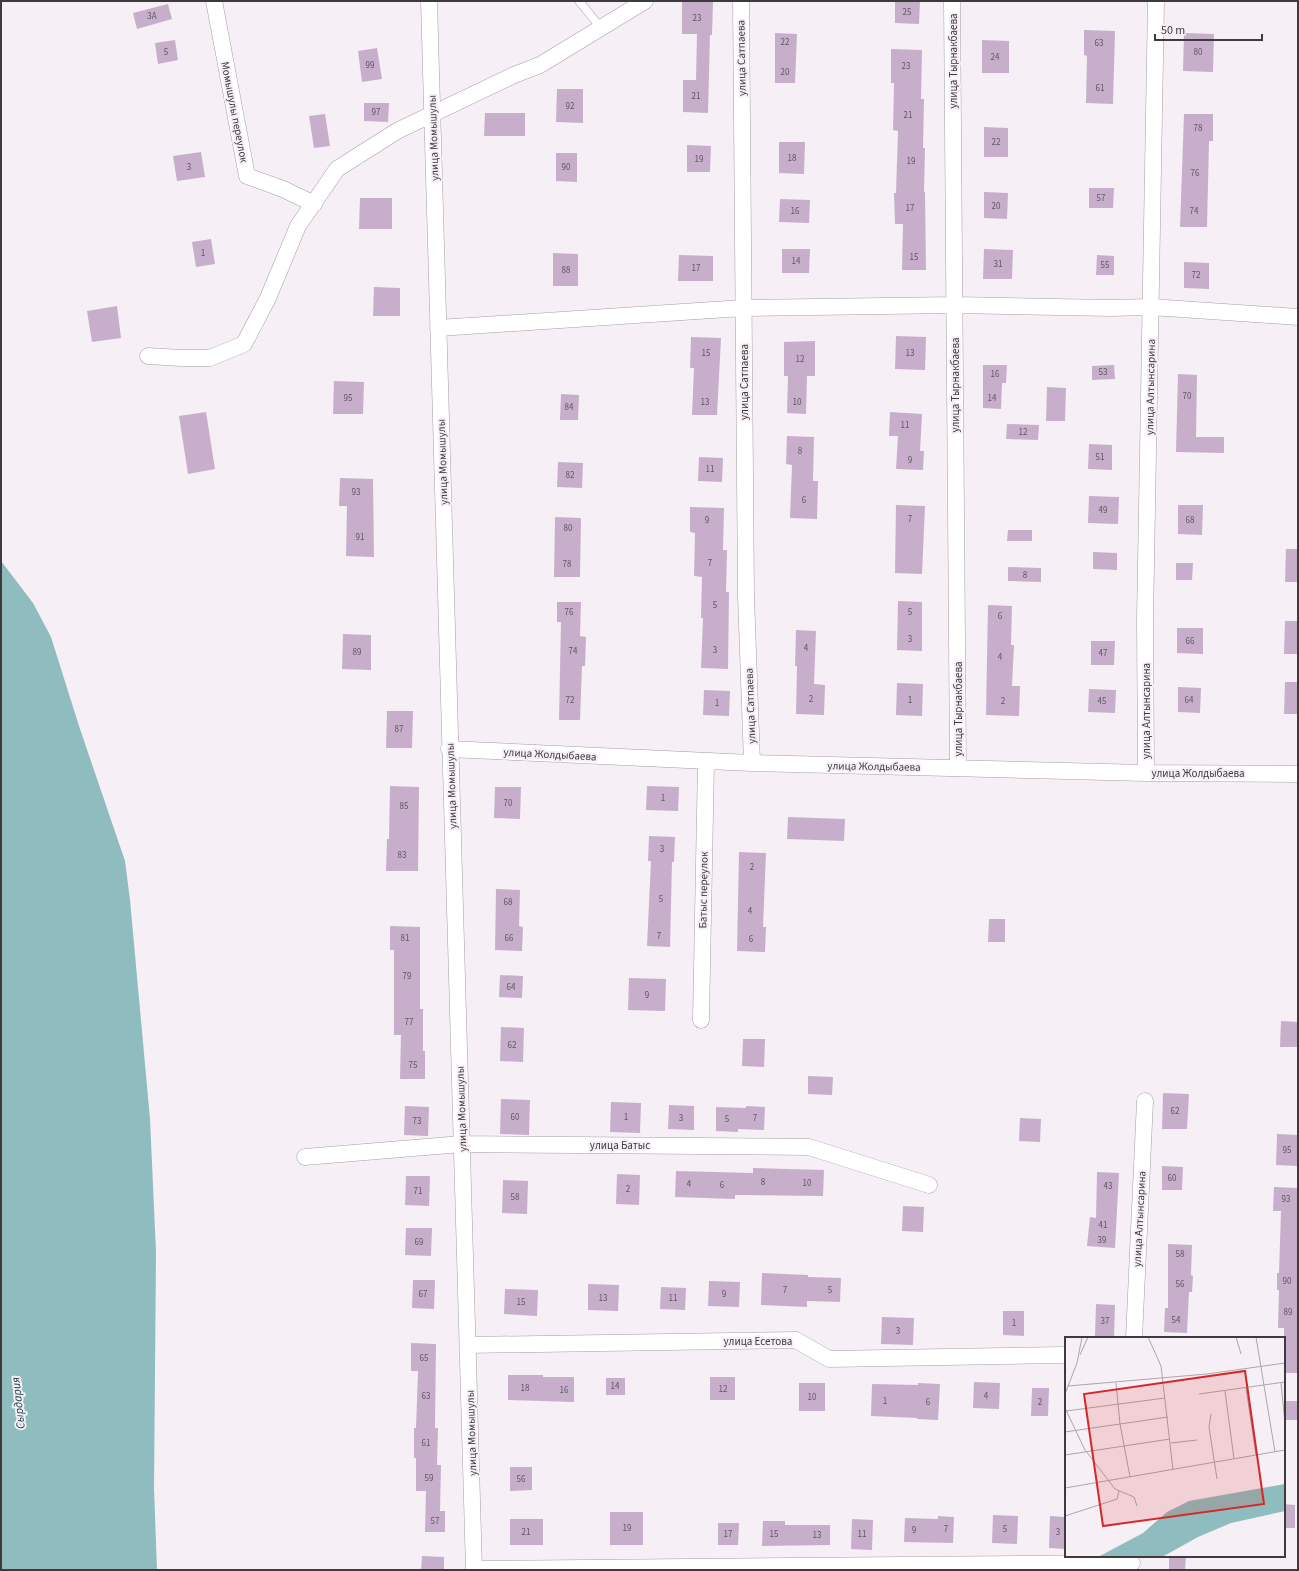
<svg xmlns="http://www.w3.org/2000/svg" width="1299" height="1571" viewBox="0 0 1299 1571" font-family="'Source Sans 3',sans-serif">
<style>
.water{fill:#8fbcbe}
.building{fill:#c7afcb}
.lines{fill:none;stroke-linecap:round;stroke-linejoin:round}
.lane-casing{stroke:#a59ea4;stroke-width:9}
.street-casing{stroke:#a59ea4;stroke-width:17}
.lane{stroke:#fff;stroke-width:8}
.street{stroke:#fff;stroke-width:16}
.labels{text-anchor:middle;stroke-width:4;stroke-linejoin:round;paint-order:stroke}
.number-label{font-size:9px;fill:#605861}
.street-label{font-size:11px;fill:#3e3b3e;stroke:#f6eff5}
.water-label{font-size:12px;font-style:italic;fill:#184345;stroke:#f6eff5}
.inset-road{fill:none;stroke:#aca7ac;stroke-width:1}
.view{fill:#d62828;fill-opacity:0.15;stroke:#d62828;stroke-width:2}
.inset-edge{fill:none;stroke:#3e3b3e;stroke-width:2}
</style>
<rect width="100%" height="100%" fill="#f6eff5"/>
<path class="water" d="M1,561L33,603L51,637L79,726L125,861L130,900L150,1119L156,1252L154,1488L157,1570H1Z"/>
<path class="building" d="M682,1L713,2L712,35H710L708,113L683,112V80H696L697,34H682Z
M895,1H920L919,24L895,23Z
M168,4L172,19L137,29L133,13Z
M1084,30L1115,31L1113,104L1086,103L1087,56L1084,55Z
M775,33L797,34L795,83H775Z
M1184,33L1214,34L1213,72L1183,71Z
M175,40L178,60L158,64L155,43Z
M982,40L1009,41V73H982Z
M377,48L382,79L362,82L358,51Z
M891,49L922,50L921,99H924L923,148H925L924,192H925L926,270H902L903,224H895L894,193H896L898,131L893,130L894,83H891Z
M557,89H583V123L556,122Z
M364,103H389L388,122L364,121Z
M485,113H525V136H484Z
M325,114L330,146L314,148L309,116Z
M1184,114H1213V141H1209L1207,227H1180Z
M984,127L1008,128V157H984Z
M779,142H805L804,174L779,173Z
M687,145L711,146L710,172H687Z
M201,152L205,177L177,181L173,156Z
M556,153H577V182L556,181Z
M1089,188H1114L1113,208H1089Z
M984,192L1008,193L1007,219L984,218Z
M360,198H392V229H359Z
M780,199L810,200L809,223L779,222Z
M211,239L215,264L196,267L192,242Z
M782,249H810L809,273H782Z
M984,249L1013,250L1012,279H983Z
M553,253L578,254V286H553Z
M679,255L713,256V281H678Z
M1097,255L1114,256V275H1096Z
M1184,262L1209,263V289L1184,288Z
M374,287L400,288V316H373Z
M117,306L121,338L92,342L87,311Z
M896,336L926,337L925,370L895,369Z
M691,337L721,338L717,415H692L694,368H690Z
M815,341V376H807L806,414L787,413L788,376H784V342Z
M983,365H1007L1006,383H1002L1001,409L983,408Z
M1114,365L1115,379L1092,380V366Z
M1178,374L1197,375L1196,437H1224V453L1176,452Z
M334,381L364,382L363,414H333Z
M1047,387L1066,388L1065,421H1046Z
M561,394L579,395L578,420H560Z
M206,412L215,469L188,474L179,416Z
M890,412L922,414L920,451H924L923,470L896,469L898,436H889Z
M1007,424L1039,425L1038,440L1006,439Z
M787,436L814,437L813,481H818L817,519L790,518L792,465L786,464Z
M1089,444L1112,445V470L1088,469Z
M699,457L723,458L722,482L698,481Z
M558,462L583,463L582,488L557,487Z
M340,478L373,479L374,557L346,556L347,506H339Z
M1089,496L1119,497L1118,524L1088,523Z
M896,505L925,506L922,574L895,573Z
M1178,505H1203L1202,535L1178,534Z
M690,507L724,508L723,550H727L726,592H729L728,669L701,668L703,618H701L702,577L694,576L695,533L690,532Z
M555,517L581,518L580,577H554Z
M1008,530H1032V541H1007Z
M1286,549H1298V582H1285Z
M1093,552L1117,553V570L1093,569Z
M1176,563H1193L1192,580H1176Z
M1008,567L1041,568V582L1008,581Z
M898,601L922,602V651L897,650Z
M557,602H581L580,636L586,637L585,666H582L580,720H559L561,622H557Z
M988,605L1012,606L1011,645H1014L1012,686H1020L1019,716L986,715Z
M1285,621H1298V654H1284Z
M1177,628H1203V654L1177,653Z
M796,630L816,631L814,684L825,685L824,715L796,714L797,666H795Z
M343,634L371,635V670L342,669Z
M1091,641H1115L1114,665H1091Z
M1285,682H1298V714H1284Z
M897,683L923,684L922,716L896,715Z
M1178,687L1201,688L1200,713L1178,712Z
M1089,689L1116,690L1115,713L1088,712Z
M704,690L730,691L729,716L703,715Z
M387,711H413L412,748H386Z
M390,786L419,787L418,871H386L387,839H389Z
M647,786L679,787L678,811L646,810Z
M495,787H521L520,819L494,818Z
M788,817L845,819L844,841L787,839Z
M649,836L675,837L674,862H672L670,947L647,946L651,861H648Z
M739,852L766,853L763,927H766L765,952L737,951Z
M496,889L520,890L519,926L523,927L522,951L495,950Z
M989,919H1005V942H988Z
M390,926L420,927V1009H423V1051H425V1079H400L401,1035H394V950H390Z
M500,975L523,976L522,998L499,997Z
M629,978L666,979L665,1011L628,1010Z
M1281,1021L1298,1022V1047H1280Z
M501,1027L524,1028L523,1062L500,1061Z
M743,1039H765L764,1067L742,1066Z
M808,1076L833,1077L832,1095L808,1094Z
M1163,1093L1189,1094L1187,1129H1162Z
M501,1099L530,1100L529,1135L500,1134Z
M611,1102L641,1103L640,1133L610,1132Z
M669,1105L694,1106V1130L668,1129Z
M405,1106L429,1107L428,1136L404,1135Z
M746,1106L765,1107L764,1130L738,1129V1132L716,1131V1107L746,1108Z
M1020,1118L1041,1119L1040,1142L1019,1141Z
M1277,1134L1298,1135V1166L1276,1165Z
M1162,1166L1183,1167L1182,1190H1162Z
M753,1168L824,1170L823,1196L735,1195V1199L675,1197L676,1171L753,1173Z
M1097,1172L1119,1173L1115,1248L1087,1246L1090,1217L1096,1218Z
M617,1174L640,1175L639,1205L616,1204Z
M406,1176H430L429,1206L405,1205Z
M503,1180L528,1181L527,1214L502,1213Z
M1274,1187L1298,1188V1373H1284V1328H1278L1279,1290H1277V1273H1279L1281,1211H1273Z
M903,1206L924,1207L923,1232L902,1231Z
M406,1228H432L431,1256L405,1255Z
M1168,1244L1192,1245L1191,1275L1193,1276L1192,1292H1189L1187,1333L1164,1332L1165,1308H1168Z
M762,1273L808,1275V1277L841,1278L840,1302L807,1301V1307L761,1305Z
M413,1280H435L434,1309L412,1308Z
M709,1281L740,1282L739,1307L708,1306Z
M588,1284L619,1285L618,1311L588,1310Z
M661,1287L686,1288L685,1310L660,1309Z
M505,1289L538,1290L537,1316L504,1314Z
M1096,1304L1115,1305L1114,1337L1095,1336Z
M1003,1311H1024V1336L1003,1335Z
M882,1317L914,1318L913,1345L881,1344Z
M411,1343L436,1344L435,1428H438L437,1465H441L440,1511H445V1532H425L426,1491H416V1458H414V1428H416L418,1371H411Z
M508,1375H543V1377H574V1402L508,1400Z
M710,1377H735V1400H710Z
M606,1378H625V1395H606Z
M974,1382L1000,1383L999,1409L973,1408Z
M799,1383H825V1411H799Z
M918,1383L940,1384L938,1420L917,1419V1418L871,1416L872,1384L918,1385Z
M1032,1388H1049L1048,1416H1031Z
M1284,1401H1298V1420H1284Z
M510,1467H532V1490L510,1491Z
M1284,1504L1295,1505V1528H1284Z
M610,1512H643V1545H610Z
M993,1515L1018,1516L1017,1544L992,1543Z
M938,1516L954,1517L953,1543L904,1542L905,1518L938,1519Z
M1050,1516L1066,1517V1549L1049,1548Z
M510,1519H543V1545H510Z
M852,1519L873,1520L872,1550L851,1549Z
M763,1521H785V1525H830V1545L762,1546Z
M718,1523H739L738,1545H718Z
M422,1556L444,1557V1570H421Z
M1169,1556H1186L1185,1570H1169Z"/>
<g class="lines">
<g class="lane-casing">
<path id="lane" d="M579,1L601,28"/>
</g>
<g class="street-casing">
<path id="street" d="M214,1L247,176L283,189L314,204
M429,1L474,1570
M741,1L746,596L752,763
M952,1L958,768
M438,328L743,308L955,305L1110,308L1151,307L1298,317
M148,356L181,358H210L244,344L268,298L298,226L337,169L397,131L514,75L540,65L645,1
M449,749L752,763L1146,773L1298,774
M1146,773L1145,620L1156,1
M701,1020L706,761
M305,1157L462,1144L809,1147L929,1185
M1134,1338L1145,1101
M468,1345L796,1340L829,1359L1066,1355
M474,1569L1132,1563"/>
</g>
<use href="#lane" class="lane"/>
<use href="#street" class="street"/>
</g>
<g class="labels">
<g class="number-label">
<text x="907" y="15">25</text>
<text x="152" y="19">3А</text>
<text x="697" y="21">23</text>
<text x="785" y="45">22</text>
<text x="1099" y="46">63</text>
<text x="166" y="55">5</text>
<text x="1198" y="55">80</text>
<text x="995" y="60">24</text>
<text x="370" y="68">99</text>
<text x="906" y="69">23</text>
<text x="785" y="75">20</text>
<text x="1100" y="91">61</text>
<text x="696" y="99">21</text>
<text x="570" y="109">92</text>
<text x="376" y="115">97</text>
<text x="908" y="118">21</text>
<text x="1198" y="131">78</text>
<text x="996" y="145">22</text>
<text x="792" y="161">18</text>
<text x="699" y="162">19</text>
<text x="911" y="164">19</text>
<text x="189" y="170">3</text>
<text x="566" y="170">90</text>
<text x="1195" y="176">76</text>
<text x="1101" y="201">57</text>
<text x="996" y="209">20</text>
<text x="910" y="211">17</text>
<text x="795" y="214">16</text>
<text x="1194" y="214">74</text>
<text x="203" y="256">1</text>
<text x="914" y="260">15</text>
<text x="796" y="264">14</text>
<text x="998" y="267">31</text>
<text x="1105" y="268">55</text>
<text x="696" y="271">17</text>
<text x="566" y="273">88</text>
<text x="1196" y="278">72</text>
<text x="706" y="356">15</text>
<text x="910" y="356">13</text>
<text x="800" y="362">12</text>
<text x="1103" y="375">53</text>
<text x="995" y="377">16</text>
<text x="1187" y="399">70</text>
<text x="348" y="401">95</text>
<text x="992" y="401">14</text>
<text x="705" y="405">13</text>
<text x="797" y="405">10</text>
<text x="569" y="410">84</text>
<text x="905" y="428">11</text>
<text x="1023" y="435">12</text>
<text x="800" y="454">8</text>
<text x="1100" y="460">51</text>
<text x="910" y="463">9</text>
<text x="710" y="472">11</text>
<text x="570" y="478">82</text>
<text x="356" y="495">93</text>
<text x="804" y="503">6</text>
<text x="1103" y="513">49</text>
<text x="910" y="522">7</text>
<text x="707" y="523">9</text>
<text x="1190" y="523">68</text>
<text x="568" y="531">80</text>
<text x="360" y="540">91</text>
<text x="710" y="566">7</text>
<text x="567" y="567">78</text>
<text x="1025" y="578">8</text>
<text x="715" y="608">5</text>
<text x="569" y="615">76</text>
<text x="910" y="615">5</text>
<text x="1000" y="619">6</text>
<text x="910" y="642">3</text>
<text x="1190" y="644">66</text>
<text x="806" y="651">4</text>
<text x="715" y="653">3</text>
<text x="573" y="654">74</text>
<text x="357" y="655">89</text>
<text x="1103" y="656">47</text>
<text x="1000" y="660">4</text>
<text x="811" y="702">2</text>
<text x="570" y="703">72</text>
<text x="910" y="703">1</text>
<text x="1189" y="703">64</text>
<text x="1003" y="704">2</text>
<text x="1102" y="704">45</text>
<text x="717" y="706">1</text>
<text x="399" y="732">87</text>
<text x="663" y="801">1</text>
<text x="508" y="806">70</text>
<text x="404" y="809">85</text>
<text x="662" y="852">3</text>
<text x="402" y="858">83</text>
<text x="752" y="870">2</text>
<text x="661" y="902">5</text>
<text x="508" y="905">68</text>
<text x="750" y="914">4</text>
<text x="659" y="939">7</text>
<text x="405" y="941">81</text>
<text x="509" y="941">66</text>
<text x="751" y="942">6</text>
<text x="407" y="979">79</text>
<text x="511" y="990">64</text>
<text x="647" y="998">9</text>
<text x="409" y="1025">77</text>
<text x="512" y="1048">62</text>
<text x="413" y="1068">75</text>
<text x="1175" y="1114">62</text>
<text x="515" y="1120">60</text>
<text x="626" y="1120">1</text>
<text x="681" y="1121">3</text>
<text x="755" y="1121">7</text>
<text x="727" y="1122">5</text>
<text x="417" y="1124">73</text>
<text x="1287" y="1153">95</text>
<text x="1172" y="1181">60</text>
<text x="763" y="1185">8</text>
<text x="807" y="1186">10</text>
<text x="689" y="1187">4</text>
<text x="722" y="1188">6</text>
<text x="1108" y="1189">43</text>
<text x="628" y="1192">2</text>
<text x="418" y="1194">71</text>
<text x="515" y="1200">58</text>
<text x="1286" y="1202">93</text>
<text x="1103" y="1228">41</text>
<text x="1102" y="1243">39</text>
<text x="419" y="1245">69</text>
<text x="1180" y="1257">58</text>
<text x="1287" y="1284">90</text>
<text x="1180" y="1287">56</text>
<text x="785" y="1293">7</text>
<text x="830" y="1293">5</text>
<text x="423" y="1297">67</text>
<text x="724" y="1297">9</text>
<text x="603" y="1301">13</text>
<text x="673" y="1301">11</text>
<text x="521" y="1305">15</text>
<text x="1288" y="1315">89</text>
<text x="1176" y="1323">54</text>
<text x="1105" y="1324">37</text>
<text x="1014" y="1326">1</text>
<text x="898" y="1334">3</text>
<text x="424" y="1361">65</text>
<text x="615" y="1389">14</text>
<text x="525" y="1391">18</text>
<text x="723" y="1392">12</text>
<text x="564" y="1393">16</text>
<text x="426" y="1399">63</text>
<text x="986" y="1399">4</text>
<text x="812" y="1400">10</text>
<text x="885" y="1404">1</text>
<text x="928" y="1405">6</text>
<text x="1040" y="1405">2</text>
<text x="426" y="1446">61</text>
<text x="429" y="1481">59</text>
<text x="521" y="1482">56</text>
<text x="435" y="1524">57</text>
<text x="627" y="1531">19</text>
<text x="946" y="1532">7</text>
<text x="1005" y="1532">5</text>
<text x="914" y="1533">9</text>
<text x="526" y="1535">21</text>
<text x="1058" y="1535">3</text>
<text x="728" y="1537">17</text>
<text x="774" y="1537">15</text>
<text x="862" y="1537">11</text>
<text x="817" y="1538">13</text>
</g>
<g class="street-label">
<text transform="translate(741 58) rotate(-91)" y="4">улица Сатпаева</text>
<text transform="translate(953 61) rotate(-90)" y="4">улица Тырнакбаева</text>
<text transform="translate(235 112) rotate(79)" y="4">Момышулы переулок</text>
<text transform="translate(433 138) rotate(-92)" y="4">улица Момышулы</text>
<text transform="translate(744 382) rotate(-90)" y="4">улица Сатпаева</text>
<text transform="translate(955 385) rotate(-90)" y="4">улица Тырнакбаева</text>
<text transform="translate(1150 387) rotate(-89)" y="4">улица Алтынсарина</text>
<text transform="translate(442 462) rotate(-92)" y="4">улица Момышулы</text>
<text transform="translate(750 706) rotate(-92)" y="4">улица Сатпаева</text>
<text transform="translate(958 709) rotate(-90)" y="4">улица Тырнакбаева</text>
<text transform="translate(1146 711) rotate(-90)" y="4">улица Алтынсарина</text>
<text transform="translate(550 754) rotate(3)" y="4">улица Жолдыбаева</text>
<text transform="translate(874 766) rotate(1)" y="4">улица Жолдыбаева</text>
<text x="1198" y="777">улица Жолдыбаева</text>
<text transform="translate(451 786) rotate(-92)" y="4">улица Момышулы</text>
<text transform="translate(703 890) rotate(-89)" y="4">Батыс переулок</text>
<text transform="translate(461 1109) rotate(-92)" y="4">улица Момышулы</text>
<text x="620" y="1149">улица Батыс</text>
<text transform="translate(1139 1219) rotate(-87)" y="4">улица Алтынсарина</text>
<text x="758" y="1345">улица Есетова</text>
<text transform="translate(471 1433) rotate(-92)" y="4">улица Момышулы</text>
</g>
<g class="water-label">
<text transform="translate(18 1403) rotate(-96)" y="4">Сырдария</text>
</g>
</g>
<g transform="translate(1065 1337)">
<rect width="220" height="220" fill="#f6eff5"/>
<path d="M220,147V174L166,186L133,200L97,220H33L78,196L102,175L124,164Z" fill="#8fbcbe"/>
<path class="inset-road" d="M83,0L96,29L108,133M171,0L176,17M191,0L210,115M15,18L23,0M51,46L55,87L65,140M216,46L220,86M3,49L142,37L220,26M181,51L191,118M160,54L169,122M0,57L12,26L17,0M134,57L220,45M0,71L20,113L50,152L69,160L72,169M1,74L100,61M146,77L144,90L152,142M0,95L103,80M106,106L132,103M0,118L105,102M0,151L220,113M0,179L52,162L54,154"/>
<path class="view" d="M180,34L199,167L38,189L19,57Z"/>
<rect width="220" height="220" class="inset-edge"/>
</g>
<rect width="1299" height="1571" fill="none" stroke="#3e3b3e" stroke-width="4"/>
<path d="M1155 34v6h107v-6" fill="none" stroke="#3e3b3e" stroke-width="2"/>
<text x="1161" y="34" font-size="12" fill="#3e3b3e" stroke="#f6eff5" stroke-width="3" paint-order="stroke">50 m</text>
</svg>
